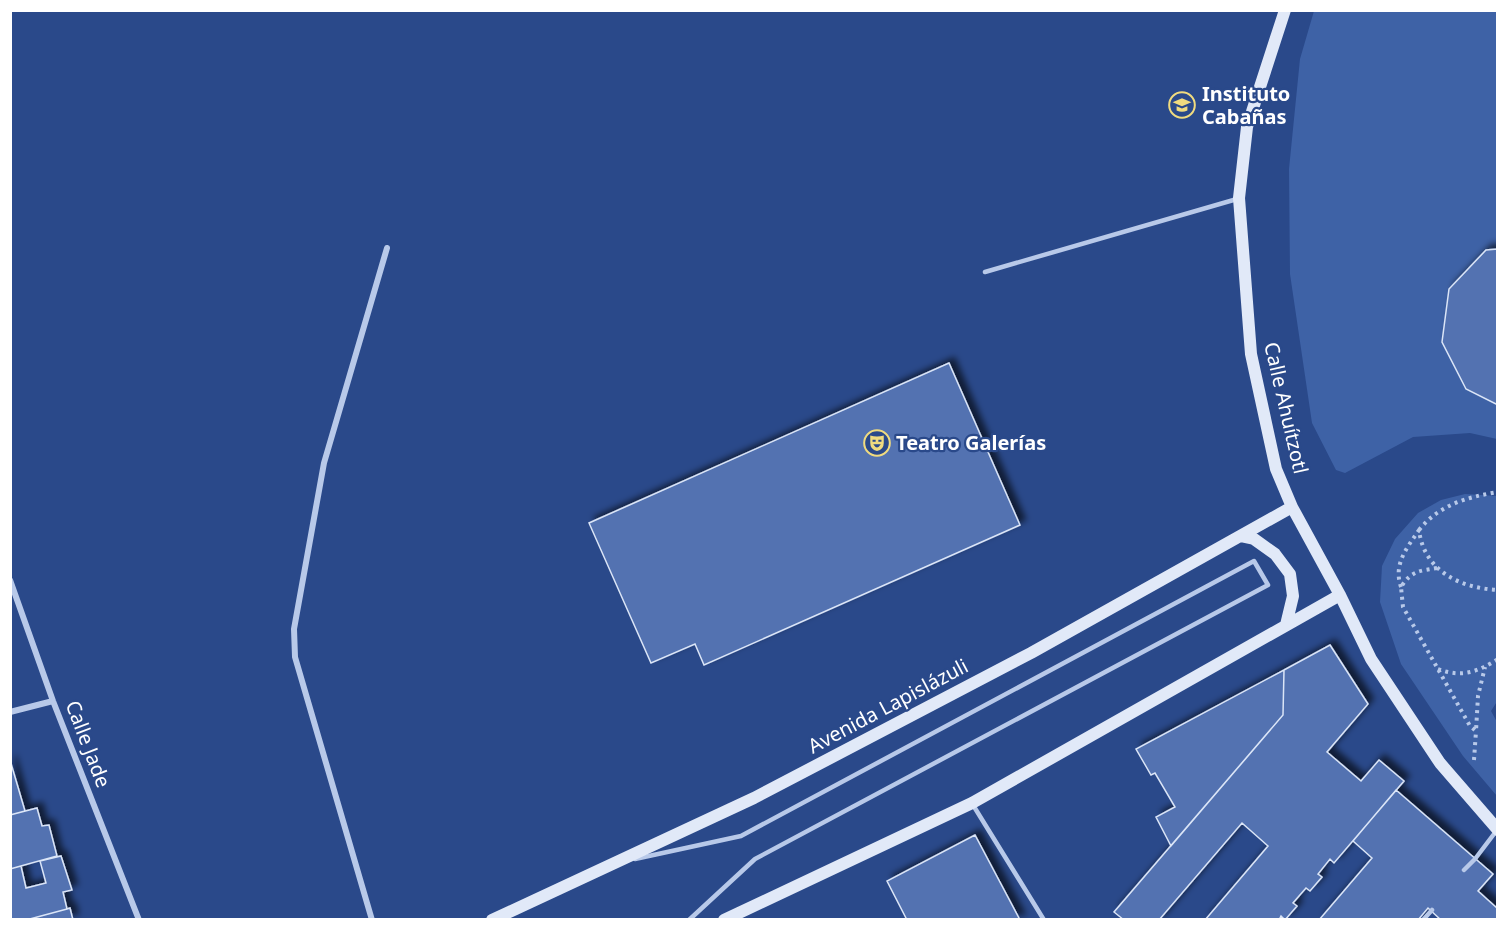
<svg xmlns="http://www.w3.org/2000/svg" width="1508" height="930" viewBox="0 0 1508 930" font-family="'Noto Sans',sans-serif">
<style>
.green{fill:#3e62a6}
.building{fill:#5272b1;stroke:#dbe5f7;stroke-width:1.5;filter:url(#shadow)}
.lines{fill:none;stroke-linecap:round;stroke-linejoin:round}
.path{stroke:#b8c9e9;stroke-width:4;stroke-dasharray:3 4.5;stroke-linecap:butt}
.lane{stroke:#b8c9e9;stroke-width:4.5}
.street{stroke:#b8c9e9;stroke-width:6}
.secondary{stroke:#e1e9f8;stroke-width:12}
.labels{text-anchor:middle;stroke-width:4.5;stroke-linejoin:round;paint-order:stroke}
.poi-label{font-size:20px;font-weight:bold;fill:#fff;stroke:#2a498a;text-anchor:start}
.street-label{font-size:20px;fill:#fff;stroke:#2a498a}
</style>
<defs>
<filter id="shadow"><feDropShadow dx="5.5" dy="-5.5" stdDeviation="3" flood-color="#0009"/></filter>
</defs>
<rect width="100%" height="100%" fill="#2a498a"/>
<path class="green" d="M1314,11H1497V439L1470,433L1413,437L1345,473L1336,470L1312,423L1290,274L1289,169L1300,59Z
M1465,494L1497,496L1498,700L1491,711L1497,722V796L1463,756L1401,664L1380,602L1382,566L1395,539L1418,513L1441,500Z"/>
<path class="building" d="M1498,249V405L1466,389L1442,342L1449,289L1486,250Z
M949,363L1020,525L704,665L695,644L651,663L589,523Z
M1330,645L1368,704L1327,752L1361,781L1379,760L1404,781L1334,863L1330,859L1318,874L1322,877L1310,891L1306,888L1293,903L1297,906L1285,920L1281,916L1279,920H1205L1268,846L1242,823L1159,920H1124L1114,912L1283,715L1284,670Z
M1284,670L1283,715L1171,846L1156,817L1175,807L1155,773L1151,775L1136,749Z
M10,760L25,811L10,815Z
M1396,790L1493,874L1478,891L1498,909V920H1441L1428,908L1418,920H1319L1372,858L1353,841Z
M37,808L42,826L49,825L57,856L10,869V815Z
M975,835L1020,920H907L887,881Z
M61,856L72,890L63,892L67,909L26,920H10V869L21,866L26,888L46,883L40,861Z
M70,908L73,920H26L67,909Z"/>
<g class="lines">
<path class="path" d="M1419,530C1439,505 1467,497 1498,492
M1437,568C1419,571 1411,571 1401,587L1403,607L1470,726L1476,731L1478,696L1485,667
M1401,587C1393,564 1407,548 1419,530C1424,571 1460,588 1498,590
M1438,669C1462,678 1477,672 1498,659
M1474,760L1476,731"/>
<path class="lane" d="M985,272L1237,199
M973,805L1044,920
M635,859L741,836L1254,561L1268,585L755,859L689,920
M1464,870L1475,859L1497,830
M1423,920L1432,910"/>
<path class="street" d="M10,580L53,701L139,920
M10,712L53,701
M372,920L295,657L294,629L324,463L387,248"/>
<path class="secondary" d="M1285,10L1247,127L1239,198L1251,354L1276,469L1292,507L1340,595L1371,659L1440,763L1498,830
M1240,536L1254,539L1275,554L1290,574L1293,596L1286,625
M492,920L754,798L1031,653L1292,507
M724,920L972,803L1340,595"/>
</g>
<defs>
<g id="school-ring" transform="scale(1.35)"><circle r="9.5" fill="#2a498a" stroke="#f0db7f" stroke-width="1.5"/><path d="M0-5L7-2L0 1L-7-2ZM-4 1L0 2.5L4 1V4Q0 6-4 4Z" fill="#f0db7f"/></g>
<g id="theatre-ring" transform="scale(1.35)"><circle r="9.5" fill="#2a498a" stroke="#f0db7f" stroke-width="1.5"/><path d="M-5-5.5Q0-4 5-5.5V0Q5 5 0 6Q-5 5-5 0ZM-3.3-2.5H-1v1.5H-3.3ZM1-2.5H3.3v1.5H1ZM-2.8 1Q0 5.5 2.8 1Z" fill="#f0db7f"/></g>
</defs>
<g fill-rule="evenodd">
<use href="#school-ring" x="1182" y="105"/>
<use href="#theatre-ring" x="877" y="443"/>
</g>
<g class="labels">
<g class="poi-label">
<text x="1202" y="101">Instituto<tspan x="1202" dy="23">Cabañas</tspan></text>
<text x="896" y="450">Teatro Galerías</text>
</g>
<g class="street-label">
<text transform="translate(1286 408) rotate(77)" y="7">Calle Ahuítzotl</text>
<text transform="translate(888 706) rotate(-28)" y="7">Avenida Lapislázuli</text>
<text transform="translate(88 744) rotate(69)" y="7">Calle Jade</text>
</g>
</g>
<rect width="1508" height="930" fill="none" stroke="#ffffff" stroke-width="24"/>
</svg>
